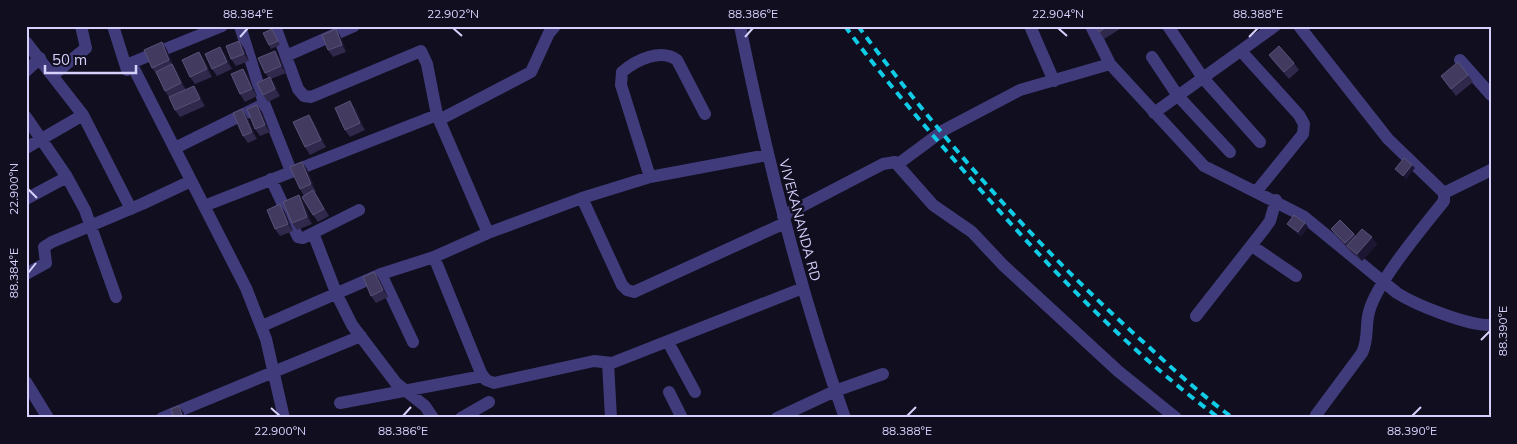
<svg xmlns="http://www.w3.org/2000/svg" width="1517" height="444" viewBox="0 0 1517 444" font-family="Mulish,sans-serif">
<style>
.lines{fill:none;stroke-linecap:round;stroke-linejoin:round}
.minor{stroke:#403c7b;stroke-width:12}
.rail{stroke:#11cce7;stroke-width:4;stroke-dasharray:8 6;stroke-linecap:butt}
.wall{fill:#30294c}
.shaded-wall{fill:#1c1632}
.building{fill:#423b5f;stroke:#595278}
.ticks{fill:none;stroke:#d6d0fc;stroke-width:2}
.labels{text-anchor:middle;stroke-width:5;stroke-linejoin:round;paint-order:stroke}
.street-label{font-size:14px;fill:#d6d0fc;stroke:#110e1f}
.neatline{fill:none;stroke:#d6d0fc;stroke-width:2}
.ticks-label{font-size:12px;text-anchor:middle;fill:#d6d0fc}
</style>
<rect width="100%" height="100%" fill="#110e1f"/>
<g class="lines">
<path class="minor" d="M113,26L127,70L131,63L246,288L266,339L284,418
M240,26L264,103L291,171
M275,26L298,89L304,96L311,97L421,51L427,64L437,115L488,233
M740,26C767,159 799,290 845,418
M1030,26L1054,81
M1091,26L1110,64L1204,166L1303,216L1397,293C1416,305 1468,326 1491,325
M1168,26L1203,78L1260,142
M1299,26L1388,139L1444,193V201C1424,226 1376,283 1369,312C1365,326 1369,339 1362,353L1316,415
M26,42L83,115L131,209
M1241,51L1299,115L1304,124L1303,134L1256,192
M286,56L354,26
M1152,57L1178,96L1230,152
M1460,60L1491,95
M131,63L222,26
M26,71L40,58
M53,75L86,48L81,26
M1154,113L1275,26
M26,117L67,177L85,210L116,297
M439,120L531,72L549,33L555,26
M26,148L83,115
M175,148L262,105
M898,164L944,130L1020,90L1110,64
M650,177L621,85L622,72C636,60 661,48 677,60L705,114
M271,179L298,237L303,238L359,210
M1444,193L1491,170
M582,198L622,285L627,290L634,292L785,223
M26,199L67,177
M204,206L437,115
M783,216L883,164L895,162L933,205L972,232L1003,265L1118,371L1176,418
M313,233L337,295L352,325L396,383L425,406L433,418
M1252,246L1296,276
M434,257L481,373L486,380L494,383L594,361L612,363L803,288
M26,274L46,263L44,247L52,242L142,204L191,181
M381,274L413,342
M1196,316L1265,228L1270,221L1276,200
M262,326L381,274L434,257L488,233L582,198L650,177L767,155
M668,342L695,392
M608,363L611,418
M26,382L48,418
M669,392L682,418
M340,403L483,376
M162,418L361,336
M461,418L489,402
M777,418L835,391L883,374"/>
<path class="rail" d="M845,26C882,77 922,123 963,170C1041,259 1123,347 1219,418
M858,26C944,142 1041,252 1149,347C1176,372 1203,396 1233,418"/>
</g>
<path class="wall" d="M1096,26H1125L1104,39Z
M272,29L280,45L271,49L269,45Z
M341,37L346,52L333,57L328,50Z
M162,42L167,50L174,67L177,71L186,90L199,93L205,106L180,117L175,110L169,97L165,91L157,75L152,68Z
M244,48L249,61L236,66L231,59Z
M225,54L232,69L217,76L212,69Z
M1269,55L1294,63L1299,70L1289,79L1274,62Z
M280,58L286,73L271,79L275,85L280,96L268,102L263,95L269,78L265,73Z
M204,59L212,77L195,84L190,77Z
M243,69L248,76L257,96L245,102L240,94Z
M1468,75L1473,82L1456,96L1441,76Z
M257,105L262,112L270,132L260,136L255,129Z
M355,108L365,130L350,137L345,130Z
M242,109L247,117L257,139L248,143L243,136Z
M314,122L326,147L310,155L305,147Z
M302,162L307,169L316,192H315L329,216L318,222L313,215L304,196L300,189Z
M304,203L312,224L297,230L292,223Z
M285,212L293,231L280,236L275,229Z
M1305,223L1308,227L1301,236L1290,227L1287,224Z
M1331,229L1354,234L1356,236L1377,244L1362,261L1352,253L1336,236Z
M374,272L379,279L388,297L376,303L371,296Z"/>
<path class="shaded-wall" d="M336,29L341,37L346,52L342,45Z
M239,41L244,48L249,61L244,54Z
M162,42L167,50L174,67L169,60Z
M220,47L225,54L232,69L227,62Z
M275,51L280,58L286,73L281,66Z
M199,52L204,59L212,77L207,69Z
M172,64L177,71L186,90L181,83Z
M243,69L248,76L257,96L252,89Z
M270,77L275,85L280,96L275,89Z
M194,86L199,93L205,106L200,99Z
M350,101L355,108L365,130L360,123Z
M257,105L262,112L270,132L265,125Z
M242,109L247,117L257,139L252,132Z
M309,115L314,122L326,147L321,140Z
M302,162L307,169L316,192L311,184Z
M1412,165L1415,168L1406,179L1403,176Z
M299,195L304,203L312,224L307,217Z
M280,204L285,212L293,231L288,224Z
M1305,223L1308,227L1301,236L1298,232Z
M1372,237L1377,244L1362,261L1357,254Z
M374,272L379,279L388,297L383,290Z
M179,406L184,413L185,418H183Z"/>
<path class="building" d="M1096,26H1108L1099,32Z
M272,29L278,41L269,45L263,33Z
M336,29L342,45L328,50L322,35Z
M239,41L244,54L231,59L226,46Z
M162,42L169,60L152,68L144,50Z
M1279,46L1294,63L1284,72L1269,55Z
M220,47L227,62L212,69L205,54Z
M275,51L281,66L265,73L258,58Z
M199,52L207,69L190,77L182,60Z
M1458,62L1468,75L1451,89L1441,76Z
M172,64L181,83L165,91L156,72Z
M243,69L252,89L240,94L231,74Z
M270,77L275,89L263,95L257,83Z
M194,86L200,99L175,110L169,97Z
M350,101L360,123L345,130L335,108Z
M257,105L265,125L255,129L247,109Z
M242,109L252,132L243,136L233,113Z
M309,115L321,140L305,147L293,122Z
M1404,158L1412,165L1403,176L1395,169Z
M302,162L311,184L300,189L290,167Z
M313,190L324,209L313,215L302,197Z
M299,195L307,217L292,223L283,202Z
M280,204L288,224L275,229L267,210Z
M1294,215L1305,223L1298,232L1287,224Z
M1340,220L1354,234L1345,243L1331,229Z
M1362,229L1372,237L1357,254L1347,246Z
M374,272L383,290L371,296L363,277Z
M179,406L183,418H174L171,409Z"/>
<path class="ticks" d="M453,28L462,36M1058,28L1067,36M240,37L248,28M745,37L753,28M1249,37L1258,28M28,189L37,198M28,273L36,263M1481,340L1490,331M271,408L280,416M403,416L411,407M907,416L916,407M1412,416L1421,407"/>
<g class="labels">
<g class="street-label">
<text transform="translate(800 220) rotate(75)" y="5">VIVEKANANDA RD</text>
</g>
</g>
<rect width="1517" height="444" fill="none" stroke="#110e1f" stroke-width="55"/>
<path d="M45 65v8h91v-8" fill="none" stroke="#d6d0fc" stroke-width="2.5"/>
<text x="52" y="65" font-size="15" fill="#d6d0fc" stroke="#110e1f" stroke-width="4" paint-order="stroke">50 m</text>
<rect x="28" y="28" width="1462" height="388" class="neatline"/>
<g class="ticks-label">
<text x="248" y="18">88.384°E</text>
<text x="453" y="18">22.902°N</text>
<text x="753" y="18">88.386°E</text>
<text x="1058" y="18">22.904°N</text>
<text x="1258" y="18">88.388°E</text>
<text transform="translate(14 189) rotate(-90)" y="4">22.900°N</text>
<text transform="translate(14 273) rotate(-90)" y="4">88.384°E</text>
<text transform="translate(1503 331) rotate(-90)" y="4">88.390°E</text>
<text x="280" y="435">22.900°N</text>
<text x="403" y="435">88.386°E</text>
<text x="907" y="435">88.388°E</text>
<text x="1412" y="435">88.390°E</text>
</g>
</svg>
